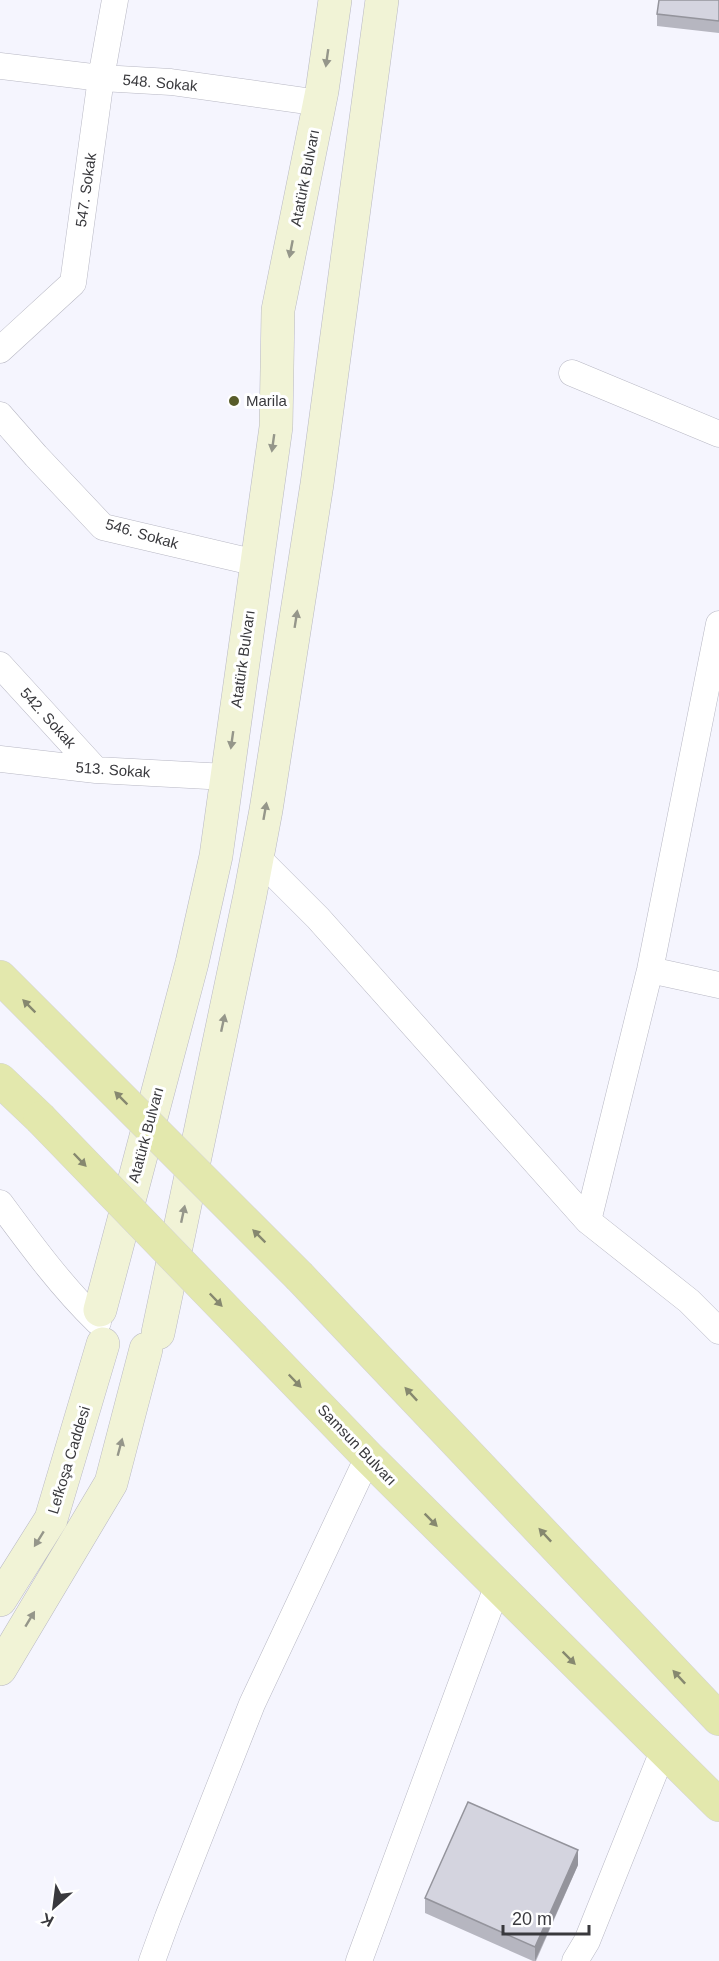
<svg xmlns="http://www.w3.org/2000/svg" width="719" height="1961" viewBox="0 0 719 1961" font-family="Helvetica,sans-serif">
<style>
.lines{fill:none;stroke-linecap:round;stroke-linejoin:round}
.street-casing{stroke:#b8b8c4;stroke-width:27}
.secondary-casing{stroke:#b8b8c4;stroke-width:34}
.primary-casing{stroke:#d3d3d4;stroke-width:34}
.street{stroke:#fff;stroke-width:26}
.secondary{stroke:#f1f3d6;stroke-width:33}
.primary{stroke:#e3e8ad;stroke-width:33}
.primary-bridge-casing{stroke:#d3d3d4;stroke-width:34;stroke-linecap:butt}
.primary-bridge{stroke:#e3e8ad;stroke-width:33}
.wall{fill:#b6b6c0}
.shaded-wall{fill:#94949c}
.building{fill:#d4d4df;stroke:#94949c;stroke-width:1.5}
.oneway{fill:#95968a}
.oneway2{fill:#86886f}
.poi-dot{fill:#585c2a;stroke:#fff;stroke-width:2}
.labels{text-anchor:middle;stroke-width:6;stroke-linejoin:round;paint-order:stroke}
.street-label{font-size:15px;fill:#39393d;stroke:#fff}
.poi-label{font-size:15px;fill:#39393d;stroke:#fff;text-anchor:start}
</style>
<rect width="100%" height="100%" fill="#f5f5fe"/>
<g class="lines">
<g class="street-casing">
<path id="street" d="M0,66L101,78L171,82L320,103
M0,350L73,283L101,78L115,0
M572,373L719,434
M0,415L36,456L103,527L257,563
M0,665L96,770
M0,759L96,770L227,777
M257,857L318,918L588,1221L689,1301L719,1331
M650,970L719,985
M0,1203C31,1245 61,1286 98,1322
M588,1221L650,970L719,624
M152,1961L168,1917L252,1704L368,1457
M359,1961L497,1587
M575,1961L587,1941L663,1751"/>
</g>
<g class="secondary-casing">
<path id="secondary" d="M100,1310L192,963L216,856L276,427L278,310L322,91L335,0
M158,1333L250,895L266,810L317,484L382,0
M0,1600L51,1519L103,1344
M0,1669L111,1483L146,1349"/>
</g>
<g class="primary-casing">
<path id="primary" d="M0,977L57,1034
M0,1080L40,1118
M300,1277L719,1719
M254,1339L368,1457L719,1805"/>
</g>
<use href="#street" class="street"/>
<use href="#secondary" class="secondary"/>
<use href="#primary" class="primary"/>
<g class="primary-bridge-casing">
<path id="primary-bridge" d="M57,1034L300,1277
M40,1118L254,1339"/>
</g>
<use href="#primary-bridge" class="primary-bridge"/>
</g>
<path class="wall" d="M719,0V33L657,26V14Z
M578,1865L536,1961H533L425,1913V1898Z"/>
<path class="shaded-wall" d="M578,1850V1865L535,1961V1947Z"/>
<path class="building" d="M659,0H719V21L657,14Z
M468,1802L578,1850L535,1947L425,1898Z"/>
<defs><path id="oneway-solid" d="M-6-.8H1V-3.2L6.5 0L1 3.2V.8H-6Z" transform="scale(1.5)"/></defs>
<g class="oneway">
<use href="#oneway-solid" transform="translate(327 58) rotate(98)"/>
<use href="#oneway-solid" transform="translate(291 249) rotate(101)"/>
<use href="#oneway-solid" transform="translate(273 443) rotate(98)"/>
<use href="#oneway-solid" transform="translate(296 619) rotate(-81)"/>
<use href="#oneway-solid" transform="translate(232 740) rotate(98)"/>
<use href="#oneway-solid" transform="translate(265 811) rotate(-80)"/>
<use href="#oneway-solid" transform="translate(223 1023) rotate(-78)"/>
<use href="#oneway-solid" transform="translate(183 1214) rotate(-78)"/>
<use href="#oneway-solid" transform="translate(120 1447) rotate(-75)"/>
<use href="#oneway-solid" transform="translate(39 1539) rotate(122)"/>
<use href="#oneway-solid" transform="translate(30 1619) rotate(-59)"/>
</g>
<g class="oneway2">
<use href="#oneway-solid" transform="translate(29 1006) rotate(-135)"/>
<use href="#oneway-solid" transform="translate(121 1098) rotate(-135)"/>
<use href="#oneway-solid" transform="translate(80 1160) rotate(46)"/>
<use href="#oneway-solid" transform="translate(259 1236) rotate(-135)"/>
<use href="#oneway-solid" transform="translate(216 1300) rotate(46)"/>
<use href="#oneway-solid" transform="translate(295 1381) rotate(46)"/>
<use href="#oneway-solid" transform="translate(411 1394) rotate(-133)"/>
<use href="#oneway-solid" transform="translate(431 1520) rotate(45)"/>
<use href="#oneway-solid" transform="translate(545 1535) rotate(-133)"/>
<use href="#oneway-solid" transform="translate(569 1658) rotate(45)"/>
<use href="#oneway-solid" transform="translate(679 1677) rotate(-133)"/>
</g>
<circle class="poi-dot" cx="234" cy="401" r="6"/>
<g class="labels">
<g class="street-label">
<text transform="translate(160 83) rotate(5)" y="5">548. Sokak</text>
<text transform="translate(305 178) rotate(-79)" y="5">Atatürk Bulvarı</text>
<text transform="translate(86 190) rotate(-82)" y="5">547. Sokak</text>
<text transform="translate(142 534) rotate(16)" y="5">546. Sokak</text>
<text transform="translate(243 659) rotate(-82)" y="5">Atatürk Bulvarı</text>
<text transform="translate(48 718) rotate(48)" y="5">542. Sokak</text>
<text transform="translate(113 770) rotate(4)" y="5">513. Sokak</text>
<text transform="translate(146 1135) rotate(-75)" y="5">Atatürk Bulvarı</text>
<text transform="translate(357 1445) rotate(46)" y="5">Samsun Bulvarı</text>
<text transform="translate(69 1460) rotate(-73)" y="5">Lefkoşa Caddesi</text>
</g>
<g class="poi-label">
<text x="246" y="406">Marila</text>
</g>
</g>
<g transform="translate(54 1907) rotate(208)" stroke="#ffffff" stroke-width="4.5" paint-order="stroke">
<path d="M0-4.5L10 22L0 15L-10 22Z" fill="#39393d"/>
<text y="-9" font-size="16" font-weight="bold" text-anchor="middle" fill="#39393d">K</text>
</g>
<path d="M503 1925v9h86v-9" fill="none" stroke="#39393d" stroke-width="3"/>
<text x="512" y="1925" font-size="18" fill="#39393d" stroke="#ffffff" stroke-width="4.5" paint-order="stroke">20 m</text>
</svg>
